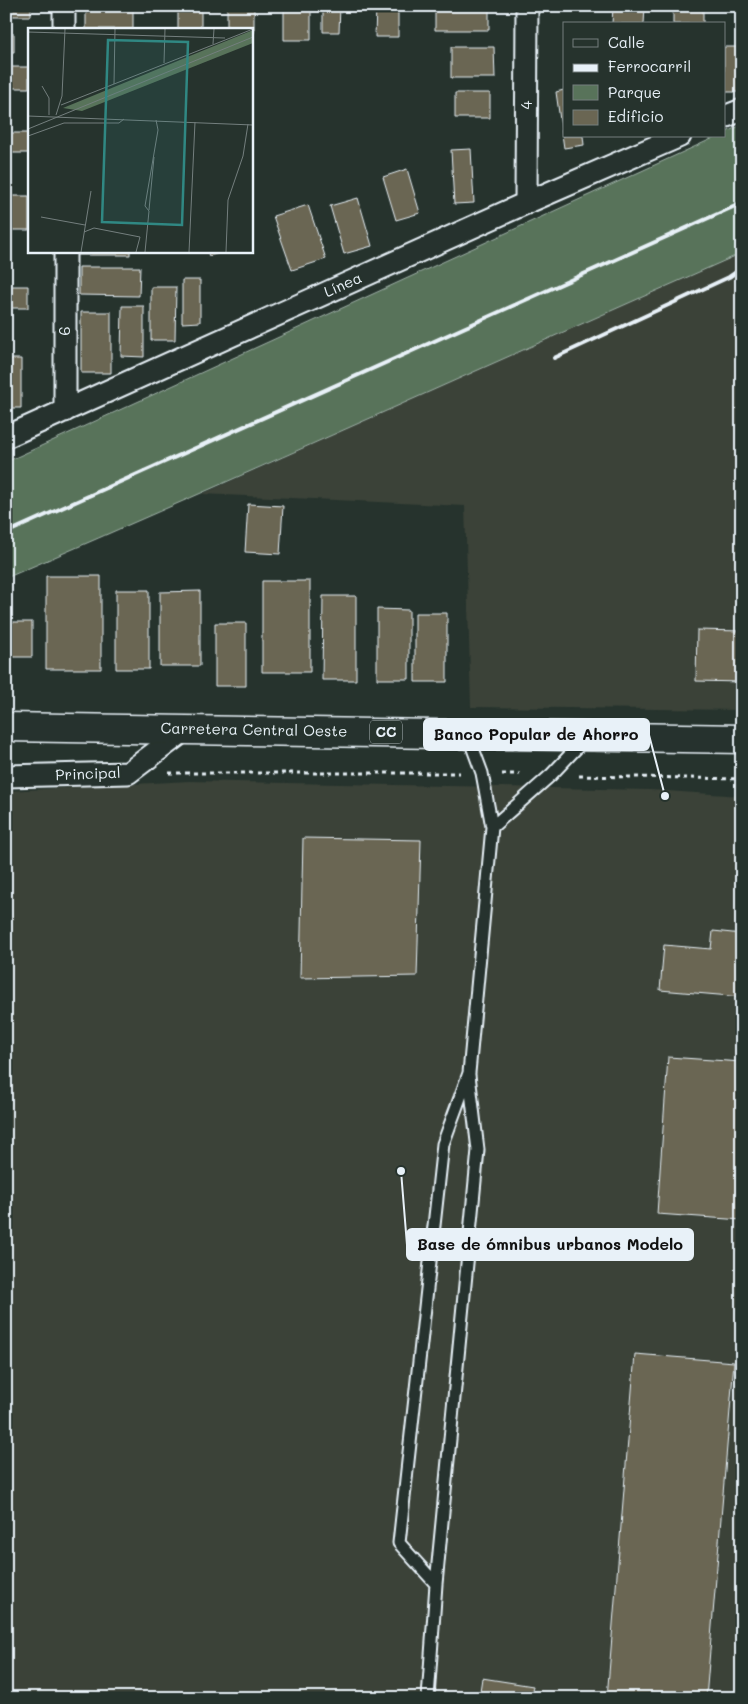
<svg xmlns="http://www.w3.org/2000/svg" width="748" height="1704" viewBox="0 0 748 1704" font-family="Mali,sans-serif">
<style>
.built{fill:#3a4238}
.green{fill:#58735a;stroke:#a0b2a9}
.building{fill:#6a6653;stroke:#e8f1f8}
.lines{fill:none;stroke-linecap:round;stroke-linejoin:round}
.lane-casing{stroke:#e8f1f8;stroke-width:15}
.street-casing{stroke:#e8f1f8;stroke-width:25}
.primary-casing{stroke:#e8f1f8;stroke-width:31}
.path{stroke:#e8f1f8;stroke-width:3;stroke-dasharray:4 4;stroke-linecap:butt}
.lane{stroke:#26332d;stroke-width:11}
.street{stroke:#26332d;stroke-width:21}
.primary{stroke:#26332d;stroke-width:28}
.rail{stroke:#e8f1f8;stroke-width:4}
.labels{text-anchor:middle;stroke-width:4;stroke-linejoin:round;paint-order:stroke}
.shield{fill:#26332d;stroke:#aeb8bb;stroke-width:1}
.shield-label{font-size:14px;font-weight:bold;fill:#e8f1f8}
.street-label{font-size:15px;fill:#e8f1f8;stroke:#26332d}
.inset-road{fill:none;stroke:#747f7e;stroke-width:1}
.view{fill:#308883;fill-opacity:0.15;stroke:#308883;stroke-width:2.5}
.inset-edge{fill:none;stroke:#e8f1f8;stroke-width:2.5}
.leader{fill:none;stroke:#e8f1f8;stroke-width:2}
.callout-dot{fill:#e8f1f8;stroke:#26332d;stroke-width:2}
.callout{fill:#e8f1f8;stroke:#e8f1f8;stroke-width:2}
.callout-label{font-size:16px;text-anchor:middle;font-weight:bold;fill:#111}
</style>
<rect width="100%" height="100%" fill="#26332d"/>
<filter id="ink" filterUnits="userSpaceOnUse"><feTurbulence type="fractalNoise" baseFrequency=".02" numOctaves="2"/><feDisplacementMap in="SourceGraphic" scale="10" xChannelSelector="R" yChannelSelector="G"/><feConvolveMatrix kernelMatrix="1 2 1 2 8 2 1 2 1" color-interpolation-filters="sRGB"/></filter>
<g filter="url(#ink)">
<path class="built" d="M742,253V710L471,707L465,506L202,494L460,377Z
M189,781L651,790L742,796V1698H6V791Z"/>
<path class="green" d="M742,125V253C496,361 253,472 6,578V462L718,136H724V133Z"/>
<path class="building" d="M6,6H31V16H6Z
M178,6H201V29H178Z
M227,6H254V33H251V29H227Z
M284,6H311V40H284Z
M323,6H340L339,32H323Z
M376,6H398V37H375Z
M435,6H489V30H435Z
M613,6H645L644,24H612Z
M673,6H703V24H673Z
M133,9V29H86V10Z
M6,34H14V52H6Z
M451,47H494L495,78H451Z
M724,47H742V92H724Z
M6,67H29V88H6Z
M564,90V136H583L584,145L564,148L556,92Z
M455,93H490V118H455Z
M6,133H28L29,153H6Z
M471,149L474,203L454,204L451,150Z
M407,169L420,213L396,220L383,177Z
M6,196H29V230H6Z
M358,198L372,246L344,254L330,206Z
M308,205L326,259L292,270L273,216Z
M76,251H130V255H76Z
M207,251H226L209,256Z
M79,267H140L139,296L79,295Z
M182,280H200V322L182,323Z
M6,286H28V308H6Z
M151,287H176L175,340H151Z
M122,306H144V357L121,356Z
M81,312H111V373H81Z
M6,359H21V408H6Z
M248,504L283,506L280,554L245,552Z
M46,576H101V669H46Z
M262,581H310V672H262Z
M116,590H149V669H116Z
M200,591V666H160V592Z
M323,596H356V680H322Z
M377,609L409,610V679H377Z
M415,613H447V682H415Z
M6,622H32V657H6Z
M215,623H246V686H215Z
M697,630L742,631V682L696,681Z
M303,838L421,840L417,976L300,978Z
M713,931L742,934V997L660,990L664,945L711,949Z
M668,1057L742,1062V1220L657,1214Z
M635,1354L734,1362L706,1698H607Z
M482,1678L533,1686L531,1698H479Z"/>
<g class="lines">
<g class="lane-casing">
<path id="lane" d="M492,827L551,775L585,739
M436,1584L478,1150L469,1075
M428,1698L436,1584L399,1543L443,1144L469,1073L492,827L482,773L468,735"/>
</g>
<g class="street-casing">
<path id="street" d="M64,6V29
M724,117L742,110
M526,203L527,6
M65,251V411
M6,437L526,203L680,136
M6,776L128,773L185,730"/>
</g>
<g class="primary-casing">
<path id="primary" d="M6,727L742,739"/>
</g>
<path class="path" d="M169,773H460
M502,774H520
M579,776L742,779"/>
<use href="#lane" class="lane"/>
<use href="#street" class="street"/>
<use href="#primary" class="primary"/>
<path class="rail" d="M554,358L729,277L742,268
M6,533L742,203"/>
</g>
</g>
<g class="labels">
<rect class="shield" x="370" y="720.5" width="32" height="23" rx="4"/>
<g class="shield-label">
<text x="386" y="737">CC</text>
</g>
<g class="street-label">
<text transform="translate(527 105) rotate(-90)" y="5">4</text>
<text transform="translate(343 285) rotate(-24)" y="5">Línea</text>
<text transform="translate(65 331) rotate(-90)" y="5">6</text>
<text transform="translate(254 730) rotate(1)" y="5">Carretera Central Oeste</text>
<text transform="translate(88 774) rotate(-2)" y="5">Principal</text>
</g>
</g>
<g transform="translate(28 28)">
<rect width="225" height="225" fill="#26332d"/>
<path d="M225,2V15L54,83L35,80Z" fill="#58735a"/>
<path class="inset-road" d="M0,4L197,10M185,16L186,1M136,35L137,1M86,56L87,1M14,58L21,70V87M33,77L225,1M28,87L34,68L37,1M0,88L225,97M0,101L225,9M0,108L36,95H91L96,91M121,182L126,129M13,189L57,197M56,204L66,200L112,209L108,224M53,224L63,163M117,224L121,183L117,178L130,102L128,92M161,224L167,94M198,224L200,172L215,128L220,96"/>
<path class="view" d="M80,12L160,14L154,197L74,194Z"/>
<rect width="225" height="225" class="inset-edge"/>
</g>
<path class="leader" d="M665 796L649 735M401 1171L407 1245"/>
<g class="callout-dot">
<circle cx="665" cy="796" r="5"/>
<circle cx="401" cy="1171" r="5"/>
</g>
<g class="callout">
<rect x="424" y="719" width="225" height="31" rx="5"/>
<rect x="407" y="1229" width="286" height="31" rx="5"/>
</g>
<g class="callout-label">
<text x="536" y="740">Banco Popular de Ahorro</text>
<text x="550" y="1250">Base de ómnibus urbanos Modelo</text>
</g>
<rect width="748" height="1704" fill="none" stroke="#26332d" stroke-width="25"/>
<rect x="12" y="12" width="723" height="1679" fill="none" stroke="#e8f1f8" stroke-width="2" filter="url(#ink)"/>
<rect x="563" y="22" width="162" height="115" fill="#26332d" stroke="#747f7e"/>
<rect x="573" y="39" width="25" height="8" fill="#26332d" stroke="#747f7e"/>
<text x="608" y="48" font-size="15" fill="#e8f1f8">Calle</text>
<rect x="573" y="64" width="25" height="8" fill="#e8f1f8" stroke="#747f7e"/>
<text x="608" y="72" font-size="15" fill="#e8f1f8">Ferrocarril</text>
<rect x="573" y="85" width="25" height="15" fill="#58735a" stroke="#747f7e"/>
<text x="608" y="98" font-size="15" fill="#e8f1f8">Parque</text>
<rect x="573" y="110" width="25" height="15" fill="#6a6653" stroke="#747f7e"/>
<text x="608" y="122" font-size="15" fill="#e8f1f8">Edificio</text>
</svg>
